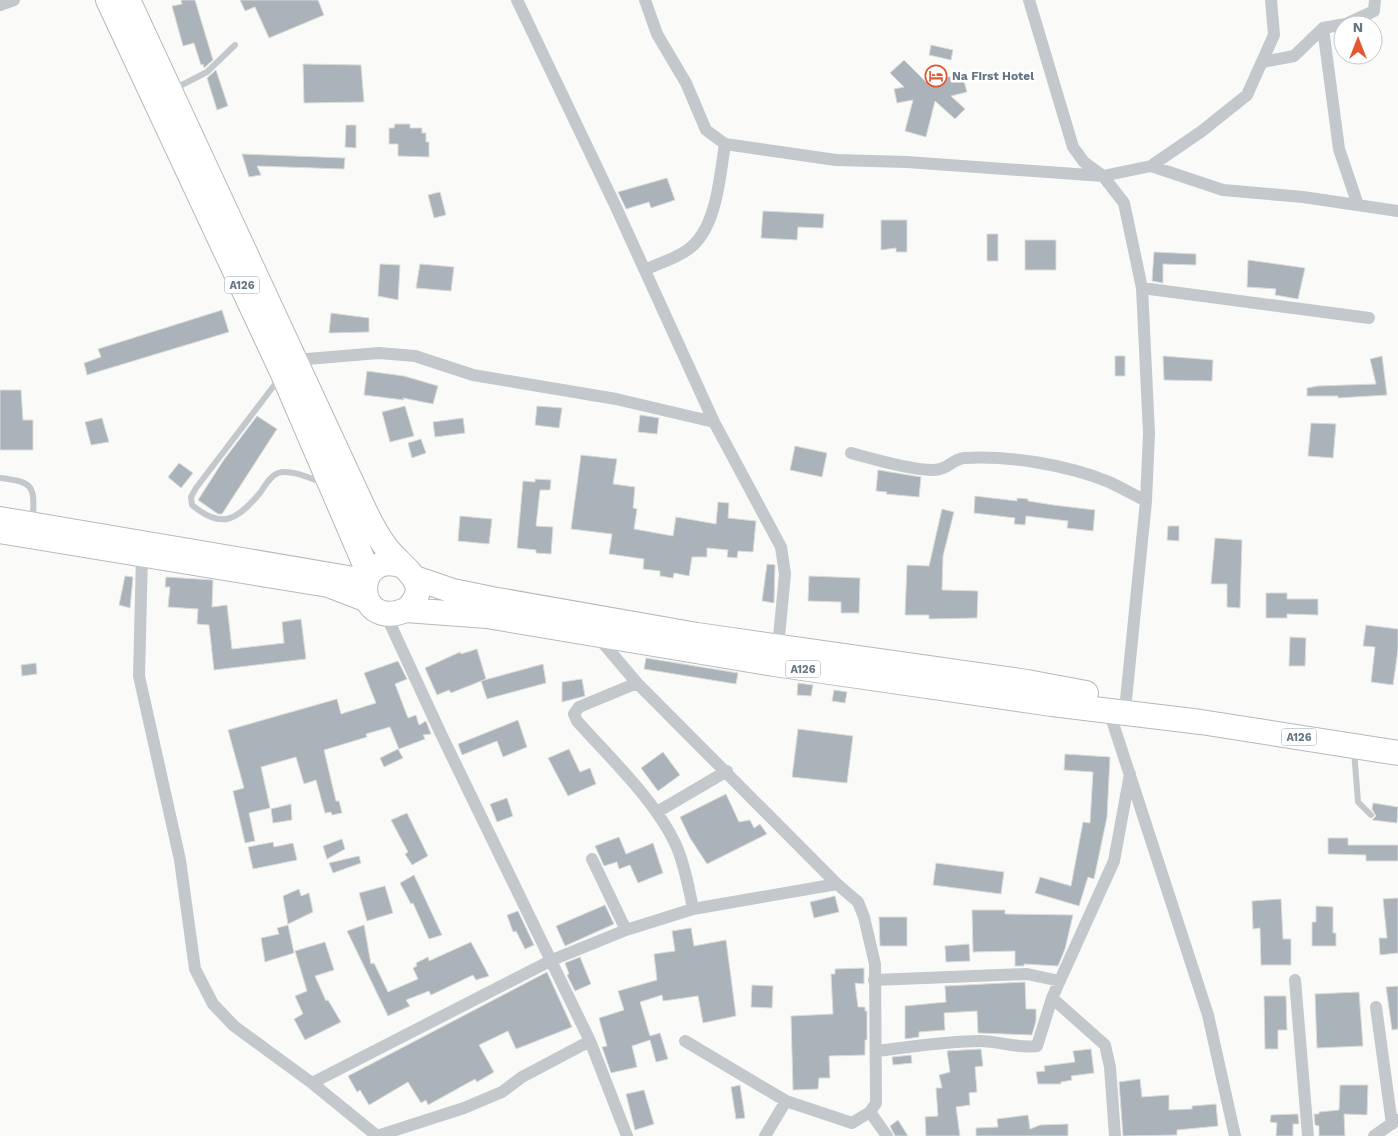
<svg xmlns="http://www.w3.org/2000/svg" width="1398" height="1136" viewBox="0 0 1398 1136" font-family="'Work Sans',sans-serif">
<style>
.building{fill:#aab3b9;stroke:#dcdcda}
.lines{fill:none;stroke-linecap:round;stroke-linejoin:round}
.primary-casing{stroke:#b5babe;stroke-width:22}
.highway-casing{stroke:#b4b9bd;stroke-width:26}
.lane{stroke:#c3c8cc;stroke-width:6}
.street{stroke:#c3c8cc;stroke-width:12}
.primary{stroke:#fff;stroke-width:20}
.highway{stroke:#fff;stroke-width:24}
.labels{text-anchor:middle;stroke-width:5;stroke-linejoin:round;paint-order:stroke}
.shield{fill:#fff;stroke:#939fa8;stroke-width:1}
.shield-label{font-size:11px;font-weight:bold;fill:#657683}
.poi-label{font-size:12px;font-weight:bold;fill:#657683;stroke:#fff;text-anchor:start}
</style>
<rect width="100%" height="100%" fill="#fafaf8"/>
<path class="building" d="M181,0H195L213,60L204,68L203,64L201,65L194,43L183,46L172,6L182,4Z
M240,0H318L324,15L269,38L255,7L245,11Z
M931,45L953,50L951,60L929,55Z
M904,60L926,82L962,74L967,92L951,96L965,109L955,119L935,101L926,137L905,131L913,100L897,103L894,89L904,87L890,73Z
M303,64L361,65L364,102L304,103Z
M216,70L228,106L217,110L207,78Z
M395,124H410V128H422V133H426V142H429V157L398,156V144H389V128H394Z
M346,125H356V148L345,147Z
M242,154L345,158L344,169L257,166L261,175L249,177Z
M667,178L675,200L651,208L649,202L626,209L618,192Z
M440,192L446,215L434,218L428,195Z
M763,211L824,214L823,228L798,227L797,240L761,238Z
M881,220H907V252H896V248L881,250Z
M987,234H998V261H987Z
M1025,240H1056V270H1025Z
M1154,252L1196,254V265L1163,264V283L1152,281Z
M1248,260L1305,268L1298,299L1275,295L1276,289L1247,287Z
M380,264L400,265L398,300L378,296Z
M420,264L454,267L451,291L416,288Z
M222,310L229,332L87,375L84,363L101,357L98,349Z
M331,313L369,318V332L329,333Z
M1115,356H1125V376H1115Z
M1163,356L1213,360L1212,381L1164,380Z
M1382,356L1387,395L1338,398V396H1307V388L1318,386L1376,384L1370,359Z
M367,371L404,376L438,386L433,404L403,398L404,400L364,395Z
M0,390H21L23,420H33V450H0Z
M405,406L414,436L390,442L382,412Z
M537,406L562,408L559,428L535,425Z
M640,415L659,418L657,434L638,432Z
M257,416L277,429L222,514H218L198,500L223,461Z
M102,418L109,442L91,445L85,422Z
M463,418L465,433L435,437L433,422Z
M1311,423L1336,424L1333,458L1308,456Z
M421,439L426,453L412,458L408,443Z
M795,446L827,453L822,477L790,470Z
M581,455L617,459L613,484L635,487L633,508L637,509L634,529L673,536L676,517L716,524L718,502L729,503L728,518L756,521L753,552L738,551L737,558L727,557L728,550L707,548V557H692L689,576L674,573L673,578L660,576V571L643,569L644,559L609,554L612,534L571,529Z
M179,463L193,473L181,488L168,477Z
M878,470L921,477L919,497L886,494L887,492L876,491Z
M535,479L551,480L550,490H540L536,526L553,527L551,554L536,553V550L517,548L523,481L535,482Z
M975,496L1017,501V498L1028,499V501L1053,505L1095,510L1093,531L1067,528L1068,521L1026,516L1025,525L1014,524L1015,518L974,513Z
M942,509L954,512L943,556L942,590L978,591L977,618L929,619V615H905L907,565L929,566Z
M460,516L492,519L489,544L458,541Z
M1168,526H1179V541L1167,540Z
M1215,538L1242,540L1240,608L1227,607V584H1211Z
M767,564L775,565L774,603L762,601Z
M125,576L133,577L130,608L119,605Z
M809,576L860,578L859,613H841V602L808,601Z
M166,577L213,580L212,607L227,605L232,649L284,643L282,622L301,619L306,659L214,670L209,625L197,624L198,609L168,607L170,587H165Z
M1266,593H1287V599H1318V615L1287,614V618H1266Z
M1366,625L1398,629V650L1393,685L1371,682L1375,647L1363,646Z
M1290,637L1306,638L1305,666H1289Z
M477,649L486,679L451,693L449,690L437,695L425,668L460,652L461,654Z
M646,658L738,673L736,684L644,669Z
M398,661L407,679L395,684L408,718L416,715L419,725L426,721L431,734L423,735L425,739L399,749L390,727L366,734L367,737L324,750L336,801H339L342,813L332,815L331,812L325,813L316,780L304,784L296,757L261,767L270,808L249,813L255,841L245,843L233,791L244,788L228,730L337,699L341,714L376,703L364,673Z
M36,663L37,674L22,676L21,665Z
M543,664L546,683L487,699L481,681Z
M582,679L585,696L562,702V682Z
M798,683L813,685L811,696L797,695Z
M834,690L847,692L845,703L832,701Z
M518,720L527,747L503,757L497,741L462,755L458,744Z
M798,729L853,736L847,783L792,777Z
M398,749L403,758L384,767L380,758Z
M569,749L580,772L590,768L596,784L568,796L548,758Z
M663,752L680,775L658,791L641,768Z
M1065,754L1110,757L1107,817L1094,879L1088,877L1079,906L1035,893L1040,877L1071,886L1083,822L1090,823L1093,772L1064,770Z
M726,794L739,822L750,820L754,828L760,824L767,834L707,864L690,838L680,817Z
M507,798L513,816L497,822L490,804Z
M1373,803L1398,807L1397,823L1372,820L1376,816L1372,809Z
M291,804L292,820L273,823L271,809Z
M407,813L428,856L412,865L405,854L408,852L391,820Z
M619,837L626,854L653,843L663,873L638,883L630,865L619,869L617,862L604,866L595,846Z
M1328,838H1348V845H1398V861H1366V855L1328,854Z
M342,839L345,849L327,859L323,846Z
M273,842L274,847L293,843L297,860L253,869L248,847Z
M359,856L361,863L333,873L329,863Z
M936,863L1004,872L1001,894L933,885Z
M414,875L442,935L429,939L413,903L411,904L400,883Z
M385,886L393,913L367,921L359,893Z
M299,889L301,896L309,893L313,912L288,924L283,896Z
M835,896L839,912L814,918L810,902Z
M1398,898V953L1380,955L1379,938H1387L1383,899Z
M1281,899L1283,939H1291V965H1261L1260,928L1253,929L1252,901Z
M605,905L614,924L565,946L556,926Z
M1316,906L1333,907V933H1336V946H1312V922H1316Z
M972,910H1005V914L1073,915L1065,949L1058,966L1024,964V966H1015V951L973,952Z
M518,911L534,945L525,949L516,931L513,932L507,915Z
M879,917H907V946H880Z
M288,925L294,953L265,962L261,938L279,934L277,928Z
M364,925L371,964L374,963L388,992L418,979L413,968L417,966L416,963L428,957L429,961L471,942L489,976L476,980L473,975L431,995L429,991L406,1000L410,1006L388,1016L347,931Z
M691,928L694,946L726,940L736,1016L703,1023L698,996L663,1001L662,995L640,1002L650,1036L660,1033L668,1059L656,1062L650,1040L632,1046L637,1067L611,1073L602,1047L607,1046L599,1018L624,1010L618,991L657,980L654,954L675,951L672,931Z
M325,942L334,970L315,976L326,1001L328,1000L341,1022L305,1040L294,1019L303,1014L295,996L307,991L295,951Z
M969,944L970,961L946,962L945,946Z
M580,957L591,984L575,991L567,975L569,974L565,963Z
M864,968V984L855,983L858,1007H865V1011H867V1040H865V1055L829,1056L830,1078H819L818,1089L793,1090L791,1016L833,1014L831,974H835V969Z
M547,972L572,1027L516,1049L508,1031L479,1045L494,1072L477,1082L475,1079L428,1105L426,1100L421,1103L408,1082L369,1105L360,1090L357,1092L348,1076Z
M1025,982L1026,1009H1036V1021L1032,1035L978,1033L977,1011L944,1013L945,1030L919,1032V1037L905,1039V1006L946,1002L945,986Z
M752,985L773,986L772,1008L751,1007Z
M1398,986V1029L1392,1030L1386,987Z
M1359,992L1363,1046L1317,1048L1315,994Z
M1264,996H1286L1287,1030H1278V1049H1265Z
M981,1049L983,1066L975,1067L977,1092L969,1093L970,1105L956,1107L960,1136H926L925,1117L938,1116L936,1088H942L939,1075L950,1072L947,1051Z
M1091,1049L1094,1073L1071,1076L1072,1080L1061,1082V1084H1038L1036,1072L1045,1071L1044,1066L1075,1062L1073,1051Z
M911,1055L912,1063L893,1065L892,1057Z
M1140,1079L1142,1097L1169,1095V1110L1192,1109V1106L1216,1104L1218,1126L1177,1130V1135L1123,1136L1119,1082Z
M740,1085L745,1118L736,1119L731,1087Z
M1340,1085H1368L1367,1115L1344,1114L1345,1136H1319V1126L1315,1125L1314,1114H1319V1112L1339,1110Z
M644,1090L654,1124L635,1130L626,1094Z
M1298,1114L1299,1124H1293V1136H1276L1277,1123L1270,1122L1271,1115Z
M1028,1115L1030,1129L1040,1125L1068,1124V1136H976V1128L998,1127L997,1119Z
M898,1120L908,1136H895L890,1126Z"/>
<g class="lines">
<g class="primary-casing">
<path id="primary" d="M0,517L366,579
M0,533L328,587L367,602"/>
</g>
<g class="highway-casing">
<path id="highway" d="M108,0L283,374L369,574
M128,0L363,507C370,522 378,538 389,551C405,570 434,585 406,610C351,632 353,547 403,566
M415,578L453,591L492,599L697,635L1027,682L1086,693
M406,610L487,616L774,664L1052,704L1201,722L1398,753"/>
</g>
<path class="lane" d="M174,89L207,72L235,45
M279,379L196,488L191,497L192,505C222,530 237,520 260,493C265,486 270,476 278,473C291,469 312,479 324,483
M0,478C36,482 34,487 33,521
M1354,750L1358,802L1371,815"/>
<path class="street" d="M517,0L615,205L714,422L781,547L785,574L778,647
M645,0L657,34L686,83L706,130L725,144L836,160L907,162L1103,176L1151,166L1202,131L1247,95L1274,35L1271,0
M1029,0L1073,147L1084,162L1103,176L1124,203L1142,288L1149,433L1146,501L1126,700
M0,5L14,0
M1323,28L1339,149L1358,205
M1263,62L1294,56L1323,28L1346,24L1374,11L1375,0
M1151,166L1223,190L1303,197L1398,211
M645,270C659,263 678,258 690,248C717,227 720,175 725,144
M1142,288L1369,318
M295,360L379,353L415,356L473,375L616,399L714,422
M851,453C869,458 924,474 940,469C949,467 954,459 964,458C1008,455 1068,465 1109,482C1122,488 1134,495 1146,501
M142,556L139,676L180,860L195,969L213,1004L234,1026L312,1083L377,1136
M386,615L441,734L590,1041L627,1136
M597,636L637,683L837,884L858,902L864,917L875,964L876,1103L870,1112L852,1123L786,1101L685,1041
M637,683L579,707L574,714L577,721C608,756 655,800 675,843C684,862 689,888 693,909
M1109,711L1208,1015L1235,1136
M657,812L727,771
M592,859L626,930
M874,980L1027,974L1060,981
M1295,980L1308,1136
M1052,998L1105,1045L1110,1067L1115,1136
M1376,1007L1392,1124
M877,1051C911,1047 945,1041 980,1041C1000,1041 1017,1049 1037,1046L1052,998L1114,861L1130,774
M312,1083L552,960L626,930L693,909L837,884
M870,1112L887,1136
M377,1136L464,1108L502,1092L522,1077L590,1041
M765,1136L786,1101
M1374,1136L1397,1120"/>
<use href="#primary" class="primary"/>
<use href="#highway" class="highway"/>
</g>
<defs>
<g id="hotel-ring" transform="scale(1.125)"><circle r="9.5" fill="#fff" stroke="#e4572e" stroke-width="1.5"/><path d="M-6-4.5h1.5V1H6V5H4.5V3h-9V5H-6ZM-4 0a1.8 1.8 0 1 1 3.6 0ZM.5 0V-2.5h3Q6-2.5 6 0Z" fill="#e4572e"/></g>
</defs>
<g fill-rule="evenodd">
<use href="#hotel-ring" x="936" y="76"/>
</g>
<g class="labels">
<g class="shield">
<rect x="224.5" y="276.5" width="35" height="17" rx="4"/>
<rect x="785.5" y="660.5" width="35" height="17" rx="4"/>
<rect x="1281.5" y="728.5" width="35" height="17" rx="4"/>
</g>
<g class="shield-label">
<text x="242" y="289">A126</text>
<text x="803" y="673">A126</text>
<text x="1299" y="741">A126</text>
</g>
<g class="poi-label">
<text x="952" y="80">Na First Hotel</text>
</g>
</g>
<g transform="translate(1358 40)"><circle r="24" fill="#ffffff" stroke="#c1c8cd"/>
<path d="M0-4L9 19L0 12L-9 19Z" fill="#e4572e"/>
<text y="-8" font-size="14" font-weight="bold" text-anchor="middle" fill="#657683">N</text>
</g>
</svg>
